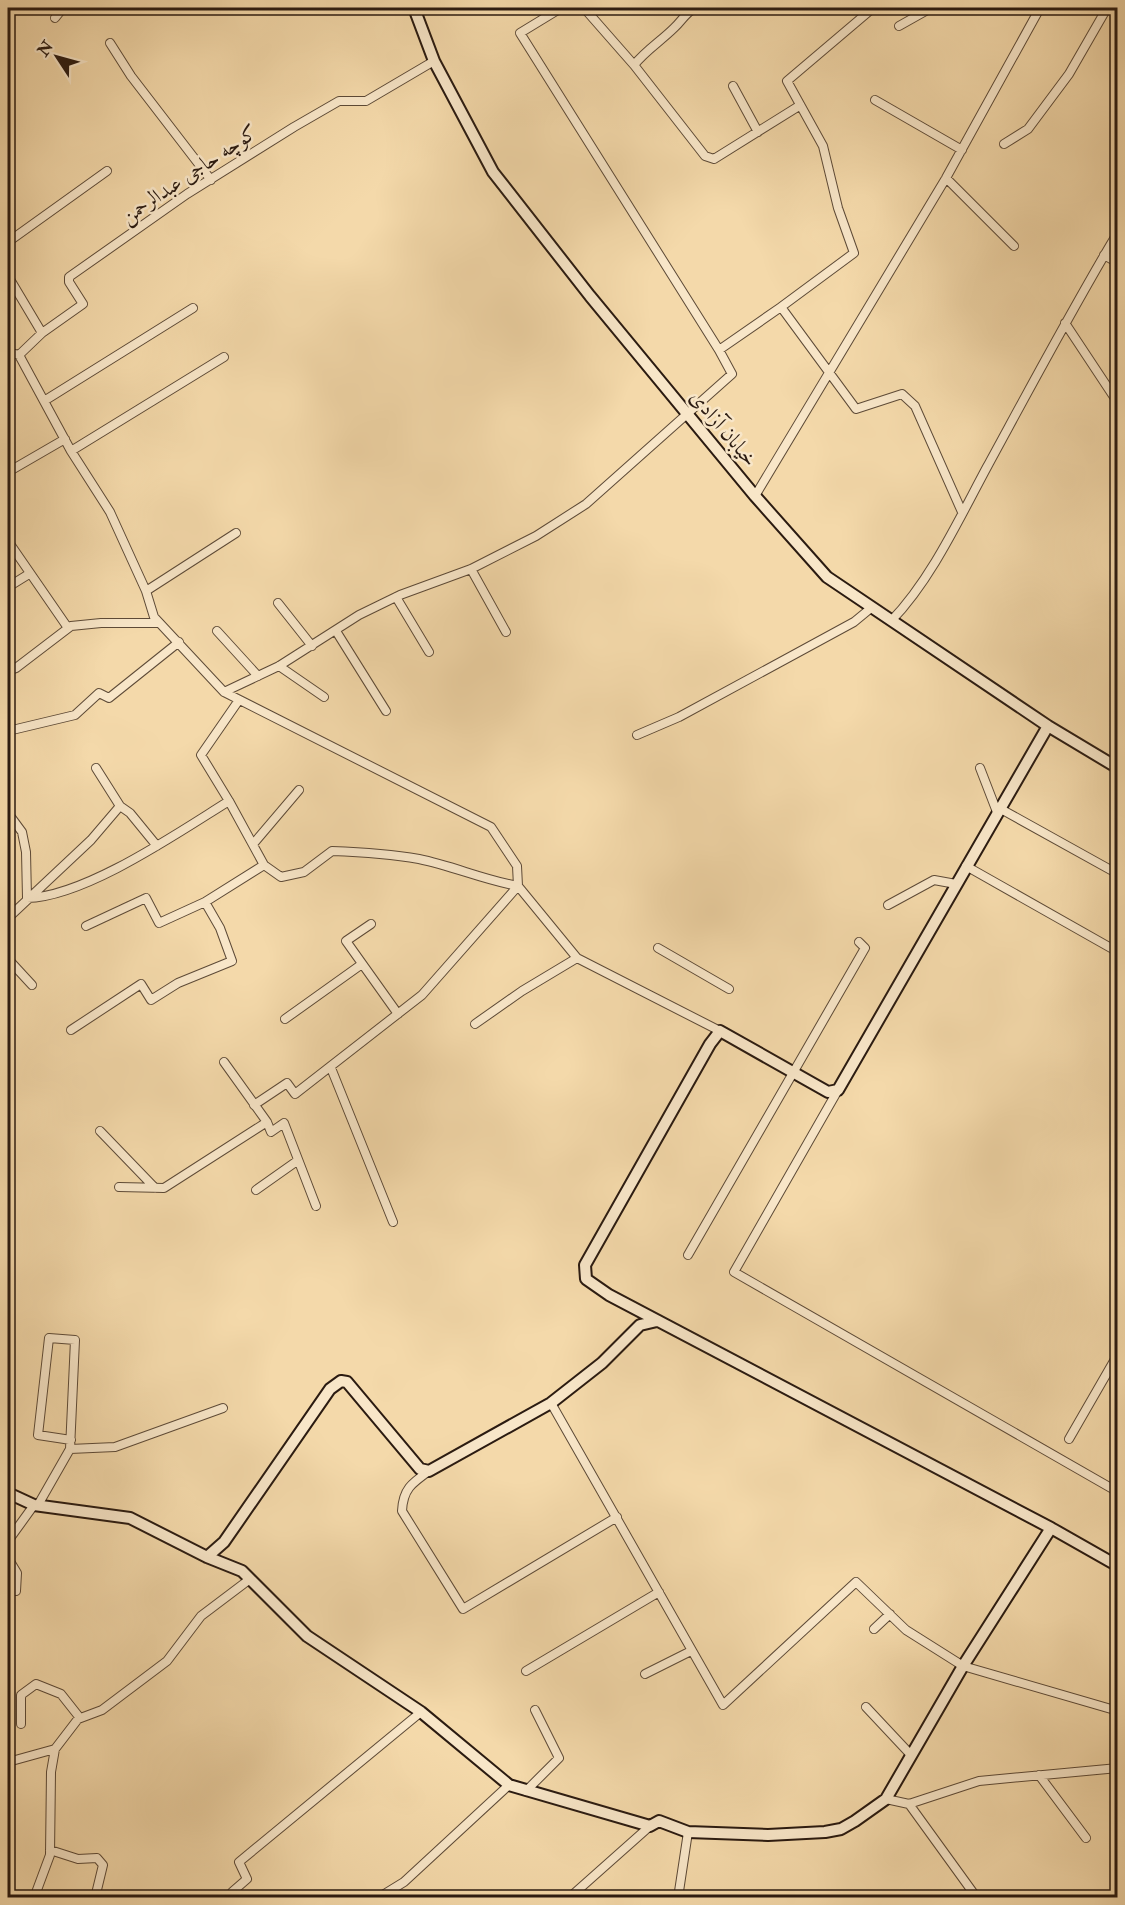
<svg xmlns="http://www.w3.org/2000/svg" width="1125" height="1905" viewBox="0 0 1125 1905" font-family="'IM FELL Double Pica',Amiri,serif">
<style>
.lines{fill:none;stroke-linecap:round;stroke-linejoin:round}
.street-casing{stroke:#5d4a37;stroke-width:10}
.secondary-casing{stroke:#2b1b11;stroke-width:14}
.street{stroke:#f8e6c8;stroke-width:8}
.secondary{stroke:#f8e6c8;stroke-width:10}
.labels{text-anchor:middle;stroke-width:5;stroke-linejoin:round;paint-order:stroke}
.street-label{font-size:21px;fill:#2b1b11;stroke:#f8e6c8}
</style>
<rect width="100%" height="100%" fill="#f4d9aa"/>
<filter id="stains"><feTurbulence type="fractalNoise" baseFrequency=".00333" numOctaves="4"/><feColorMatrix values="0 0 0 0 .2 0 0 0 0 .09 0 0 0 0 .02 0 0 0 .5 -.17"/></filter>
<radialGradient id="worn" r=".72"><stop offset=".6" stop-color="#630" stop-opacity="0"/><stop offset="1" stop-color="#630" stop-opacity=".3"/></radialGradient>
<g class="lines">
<g class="street-casing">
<path id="street" d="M561,8L520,33L719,350
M584,8L634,65L705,156L714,159L799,106
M55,18L63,8
M899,26L931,8
M110,43L131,76L211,180
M634,65C646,50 661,41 674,28C682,21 685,13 695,8
M733,86L758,132
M875,100L962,150
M1004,144L1028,129L1069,74L1107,8
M946,178L1014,246
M8,242L107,171
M1104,255L1118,263
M8,283L11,281L42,333
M781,307L854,253L838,208L823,146L787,81L873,8
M1065,323L1118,403
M8,352L19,355L71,451L110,512L146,591L154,617L224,692L491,827L517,866L518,886L577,958L720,1031
M19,355L42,333L83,304L69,282V277L187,194L294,127L339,101H366L434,61
M44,401L193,308
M71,451L224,357
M8,472L65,439
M755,496L946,178L1040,8
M8,541L68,628
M471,569L506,632
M8,587L29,574
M146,591L236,533
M396,597L429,652
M278,603L312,646
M891,621C931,580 960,517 987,467C1030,388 1072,309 1118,232
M217,631L258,676
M336,631L386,711
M279,666L324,697
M8,671L16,668L71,626L101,623H158
M224,692L279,666L359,615L400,595L471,569L536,536L586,504L732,374L719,350L781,307L856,409L902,394L915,406L962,512
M8,731L75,715L99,693L109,698L179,642
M637,735L679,717L854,622L871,608
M96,768L120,806
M980,768L997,812
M229,801L201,755L239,700
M999,808L1118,874
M8,813L22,832L26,852L27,898C85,897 179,832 229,801L264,865
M254,843L299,790
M966,866L1118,952
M888,905L934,880L956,884
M8,918L91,840L120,806L130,813L157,846
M371,924L346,941L398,1014
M86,926L146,898L159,923L205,902
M658,948L729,989
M8,959L32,985
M285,1019L362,964
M475,1024L522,991L577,958
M71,1030L141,984L151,1000L178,983L232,961L220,928L205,902L264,865L281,877L304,872L332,851C361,852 391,854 419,859C453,866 484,880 518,886
M224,1062L267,1122L271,1132L284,1123L316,1206
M331,1068L393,1222
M838,1090L734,1272L1118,1492
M254,1105L287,1083L295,1094L422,995L518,886
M100,1131L155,1188
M119,1187L164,1188L267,1122
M256,1190L297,1161
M688,1255L865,948L859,942
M551,1403L723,1705L856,1582L906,1630L963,1666L1118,1711
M1069,1439L1118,1354
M70,1449L75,1340L49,1338L38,1435L71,1440
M429,1471C412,1483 403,1489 402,1511L463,1609L617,1517
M38,1505L70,1449L115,1447L223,1408
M8,1541L34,1505
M8,1558L17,1573L16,1591
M874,1629L890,1614
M526,1671L659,1592
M645,1674L691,1651
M866,1707L911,1755
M21,1724V1695L36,1684L61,1694L80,1718
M8,1762L55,1749L78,1719L102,1710L167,1661L201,1616L250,1579
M1039,1775L1086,1838
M526,1791L559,1758L535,1710
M886,1799L909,1804L979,1781L1118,1768
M909,1804L977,1898
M50,1850L78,1859L97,1858L103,1865L95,1898
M34,1898L50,1855L51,1772L55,1749
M235,1898L232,1892L247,1879L239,1862L421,1712
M378,1898L404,1882L509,1785
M569,1898L650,1826
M678,1898L688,1832"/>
</g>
<g class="secondary-casing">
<path id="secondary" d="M414,8L434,61L493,172L590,296L755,496L827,577L1048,726L1118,768
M1048,726L838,1090L828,1092L720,1031L710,1044L585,1265L586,1279L609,1295L1051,1528L1118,1566
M8,1493L34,1505L130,1518L207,1557L242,1571L307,1636L421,1712L509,1785L650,1826L659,1821L688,1832L768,1835L825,1832L841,1829L855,1821L886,1799L963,1666L1051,1528
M207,1557L224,1542L330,1389L341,1381L347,1382L420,1469L429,1471L551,1403L602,1363L640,1325L657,1321"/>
</g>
<use href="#street" class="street"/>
<use href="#secondary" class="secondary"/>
</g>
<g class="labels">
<g class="street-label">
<text transform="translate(189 174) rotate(-34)" y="7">کوچه حاجی عبدالرحمن</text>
<text transform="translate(724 428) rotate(50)" y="7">خیابان آزادی</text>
</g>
</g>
<rect width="1125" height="1905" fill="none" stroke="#f4d9aa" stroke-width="30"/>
<rect x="9" y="9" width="1107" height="1887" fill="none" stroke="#2b1b11" stroke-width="3"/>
<rect x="15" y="15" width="1095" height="1875" fill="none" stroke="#2b1b11" stroke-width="1.5"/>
<g transform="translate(57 57) rotate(306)" stroke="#f8e6c8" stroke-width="4.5" paint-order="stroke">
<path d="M0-4.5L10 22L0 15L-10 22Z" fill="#2b1b11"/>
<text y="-9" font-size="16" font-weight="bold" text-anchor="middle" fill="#2b1b11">N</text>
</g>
<rect width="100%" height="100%" filter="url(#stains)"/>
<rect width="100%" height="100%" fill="url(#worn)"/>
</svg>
